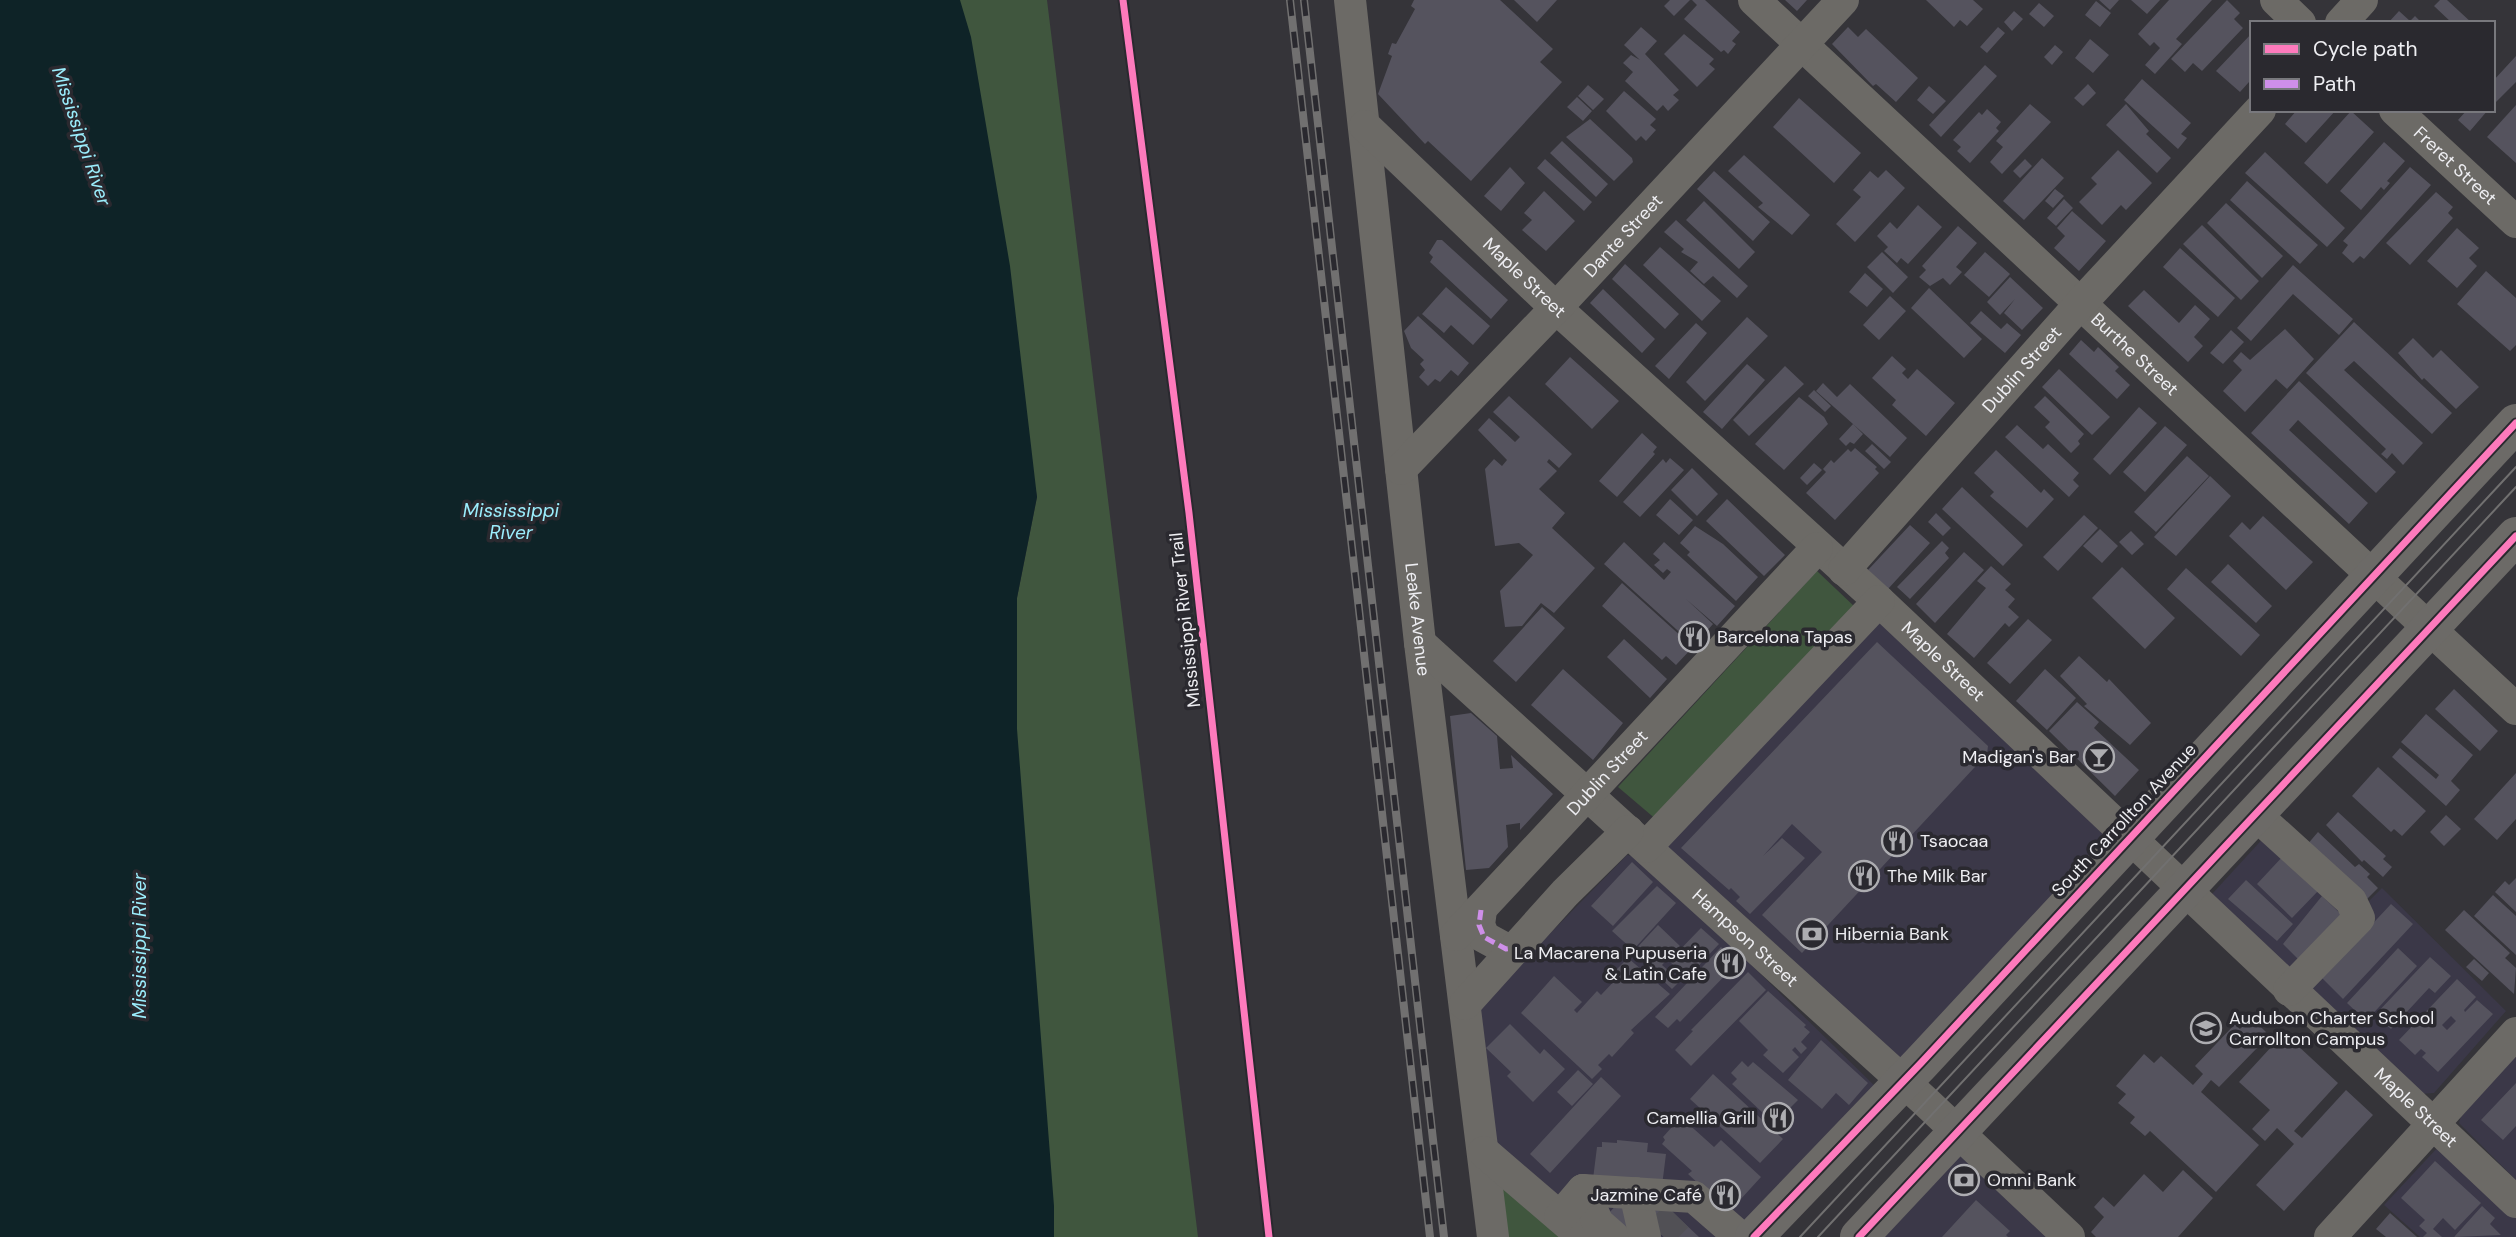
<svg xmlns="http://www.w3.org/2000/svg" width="2516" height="1237" viewBox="0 0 2516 1237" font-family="'DM Sans',sans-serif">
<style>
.commercial{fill:#3b3848}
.green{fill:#40563e}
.water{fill:#0e2327}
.building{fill:#55535e;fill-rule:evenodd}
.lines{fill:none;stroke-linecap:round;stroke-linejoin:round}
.minor-tunnel{stroke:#515055;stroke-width:32;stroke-dasharray:32 16;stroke-linecap:butt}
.minor{stroke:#6c6a66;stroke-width:32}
.major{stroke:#6c6a67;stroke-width:38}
.tram{stroke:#717070;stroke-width:2}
.rail-casing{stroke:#717070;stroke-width:8}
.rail{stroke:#2a292f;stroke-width:5;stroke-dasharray:16;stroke-linecap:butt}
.quiet{stroke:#ce8fe9;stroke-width:5;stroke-dasharray:10 5;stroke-linecap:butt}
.cycleway-casing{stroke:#2a292f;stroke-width:11}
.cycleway{stroke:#fd7abc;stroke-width:7}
.labels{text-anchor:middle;stroke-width:7;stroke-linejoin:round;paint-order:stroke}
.street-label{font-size:18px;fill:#eeeef2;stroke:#2a292f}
.poi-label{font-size:18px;fill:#eeeef2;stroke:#2a292f;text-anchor:start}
.water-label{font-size:19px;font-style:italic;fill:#9bedfc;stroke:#2a292f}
</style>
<rect width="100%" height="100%" fill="#353439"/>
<path class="commercial" d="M1869,596L2129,839L1903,1081L1659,851Z
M2280,820L2366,904L2382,888L2506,1011L2434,1093L2420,1094L2212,894Z
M1627,855L1642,858L1881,1092L1746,1237H1595L1496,1147L1474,1011Z
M2516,1052V1180L2459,1123L2463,1109Z
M2439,1146L2516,1217V1237H2420L2384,1205Z
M1955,1149L2047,1237H1870Z"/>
<path class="green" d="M944,0H1047L1198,1237H1047L1004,725L1017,598L1037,497Z
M1817,571L1856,608L1658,821L1618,787Z
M1500,1181L1571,1237H1504Z"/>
<path class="water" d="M0,0H960L971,37L1010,266L1037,497L1017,598V729L1054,1206V1237H0Z"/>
<path class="building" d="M1414,0H1500L1553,49L1540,62L1562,82L1471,181L1428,141L1425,144L1378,94L1392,56L1388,54L1392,43L1396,44L1415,9L1411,6Z
M1514,0H1557L1537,22Z
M1670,0H1690L1674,16L1664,6Z
M1692,0H1705L1740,32L1732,41L1736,44L1728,54L1724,50L1721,52L1684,19L1697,5Z
M1785,0H1807L1797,11Z
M1926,0H1973L1983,9L1967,26L1960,20L1954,27Z
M2099,0H2119L2110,10Z
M2131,0H2160L2147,14Z
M2169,0H2212L2176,39L2182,44L2155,74L2145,65L2160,48L2154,42L2150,46L2138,34Z
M2227,0L2240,13L2234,19L2243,28L2202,71L2193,63L2185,72L2171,59Z
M2440,0H2447L2472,23H2452L2434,6Z
M2096,1L2111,13L2100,27L2085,15Z
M2039,3L2054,16L2044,27L2029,14Z
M2014,11L2023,19L2012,31L2004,22Z
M2399,11L2410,21L2415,16L2422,23H2388Z
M1641,27L1657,41L1645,54L1679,90L1673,95L1679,100L1668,111L1663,105L1657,111L1625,81L1633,72L1623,63L1631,55L1640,60L1624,45Z
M1848,27L1858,37L1866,29L1918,78L1896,102L1876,84L1873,86L1832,44Z
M1998,27L2005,33L1987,53L1980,47Z
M2252,33V85L2249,82L2240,92L2216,71Z
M1684,34L1714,59L1709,64L1715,69L1697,87L1664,54Z
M2090,39L2109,55L2093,73L2075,58Z
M2055,45L2063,52L2052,65L2044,57Z
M2516,56V82L2493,105V81Z
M1985,65L1997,76L1941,137L1929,125Z
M2142,79L2191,123L2181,134L2187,138L2178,149L2124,100Z
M2088,84L2096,93L2083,106L2074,98Z
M1588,85L1604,99L1593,110L1578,96Z
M1929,86L1946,101L1933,114L1917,100Z
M1624,91L1656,119L1650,125L1656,130L1646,141L1641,136L1636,141L1606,111Z
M1577,97L1592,111L1583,121L1567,107Z
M1799,98L1861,153L1834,183L1773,127Z
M2030,104L2051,122L2002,174L1990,162L2003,147L1996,141Z
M2126,104L2149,131L2146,134L2171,158L2157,173L2106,125Z
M2516,105V163L2487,137Z
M1987,109L2001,122L1996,128L1999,131L1970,163L1957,151L1961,147L1953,140L1979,112L1982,115Z
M2297,110H2336L2306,143L2285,124Z
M2467,110H2488L2470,131L2458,120Z
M2351,111L2374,132L2327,184L2304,163Z
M1590,119L1632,158L1633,162L1614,181L1566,137Z
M1562,141L1608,184L1596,197L1550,153Z
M2384,142L2405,161L2387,181L2390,183L2384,190L2381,187L2361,210L2340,191Z
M2118,150L2152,183L2126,210L2121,205L2102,225L2079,202L2097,184L2091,178Z
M2265,152L2345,228L2327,247L2245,173Z
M1744,155L1810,215L1792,235L1758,207L1763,203L1728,171Z
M2042,158L2064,178L2024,220L2003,201Z
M1545,159L1592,202L1584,211L1537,168Z
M2025,159L2032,166L2020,178L2013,171Z
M1510,167L1525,183L1501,211L1484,196Z
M2410,167L2431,185L2364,259L2360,256L2353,263L2342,253L2348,245L2343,241Z
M1886,170L1905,188L1855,242L1836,224L1861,197L1853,190L1870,171L1878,178Z
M1714,171L1770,222L1753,241L1697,189Z
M2247,181L2318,245L2300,264L2230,200Z
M2055,189L2064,196L2053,208L2045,201Z
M1544,191L1575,221L1546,251L1522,230L1532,220L1524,213Z
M2436,192L2453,207L2448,213L2453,218L2410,265L2386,243Z
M2064,199L2073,208L2056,226L2047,218Z
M1704,201L1755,252L1739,269L1686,220Z
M2226,203L2283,256L2262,278L2207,223Z
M1918,205L1942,227L1908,264L1901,258L1897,263L1884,251L1888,247L1877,236L1890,222L1897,229Z
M2072,211L2106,241L2079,271L2054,248L2065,236L2057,228Z
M1676,220L1748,286L1737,298L1713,276L1704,284L1690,271L1698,262L1681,252L1684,249L1664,232Z
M2202,225L2259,281L2241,300L2183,244Z
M1958,226L1977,243L1956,267L1962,272L1950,285L1943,278L1930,286L1919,277L1926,270L1922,266Z
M2457,228L2479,248L2469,258L2477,266L2457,288L2427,261Z
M1437,240H1442L1508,300L1491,319L1430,262L1433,257L1429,253Z
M1660,247L1721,301L1702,321L1643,265Z
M2180,248L2235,298L2218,317L2163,267Z
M1882,252L1908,277L1893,293L1867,267Z
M1985,252L2010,274L1989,297L1964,275Z
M1625,264L1679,314L1665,329L1612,279Z
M2293,265L2353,319L2339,335L2293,294L2251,341L2237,328Z
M2486,271L2516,298V345L2510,351L2457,304Z
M1865,273L1883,289L1867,307L1849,292Z
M2010,277L2043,308L2022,330L2004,313L2015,299L2000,315L1987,302Z
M1446,287L1490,326L1473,345L1451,325L1444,333L1422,314Z
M1929,288L1982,339L1964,358L1911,308Z
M1603,289L1655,339L1642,353L1590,303Z
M2144,290L2179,323L2195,305L2210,319L2194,337L2203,346L2188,362L2128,306Z
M1890,296L1906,311L1879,340L1863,325Z
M1981,311L2001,329L2007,323L2021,335L2005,353L1970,323Z
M1418,316L1469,363L1458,376L1451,370L1440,382L1435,379L1428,386L1419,377L1425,370L1420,364L1424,360L1411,348L1404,331Z
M1747,317L1768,336L1705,401L1686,382Z
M2354,322L2452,413L2432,434L2354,361L2344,370L2423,443L2403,465L2392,453L2387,459L2381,454L2386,449L2306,373Z
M1696,323L1707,333L1669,379L1655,366Z
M2285,329L2314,359L2287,389L2276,379L2245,412L2223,391L2242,370L2233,361L2241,352L2250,360Z
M2231,330L2244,342L2223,364L2210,353Z
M2413,338L2433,358L2441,350L2479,387L2456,409L2424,378L2422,380L2398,353Z
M2081,340L2094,352L2098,347L2119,367L2115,371L2130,385L2117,399L2069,354Z
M1892,356L1906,369L1902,373L1908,379L1917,369L1955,403L1926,436L1892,405L1896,400L1872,378Z
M1570,357L1619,401L1592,429L1545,384Z
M1747,364L1765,380L1722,429L1703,412Z
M1785,366L1804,384L1749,436L1733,420Z
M2059,369L2110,417L2092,435L2042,387Z
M2299,381L2396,472L2376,493L2298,420L2289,430L2368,503L2349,524L2251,433Z
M1823,383L1837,397L1850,384L1907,438L1890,457L1816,391Z
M1814,390L1831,406L1825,412L1808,396Z
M1509,396L1572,454L1559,468L1549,459L1547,462L1557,471L1539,489L1565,513L1552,528L1595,568L1554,613L1541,603L1522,626L1505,627L1500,591L1533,555L1519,543L1495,546L1485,469L1494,459L1502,466L1507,460L1478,430L1489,418L1515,442L1520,437L1493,412Z
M2045,396L2084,434L2078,441L2080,444L2071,453L2045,427L2050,422L2034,407Z
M1799,397L1824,417L1828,424L1784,470L1755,444Z
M2139,407L2157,423L2110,475L2093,459Z
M1853,424L1863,434L1854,444L1850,442L1846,446L1839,439Z
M2017,425L2043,449L2048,444L2079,473L2073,480L2079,486L2069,497L2005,437Z
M2165,426L2187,445L2145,492L2123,472Z
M1642,433L1657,447L1653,452L1655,454L1617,497L1599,481Z
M1872,444L1891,462L1884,469L1865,451Z
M1855,448L1877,467L1875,469L1879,473L1835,520L1806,493L1826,472L1823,469L1831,460L1834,463L1848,449L1851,452Z
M1996,450L2041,493L2044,489L2054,499L2027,528L1990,496L1994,492L1974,473Z
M2187,456L2209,476L2156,532L2134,512Z
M1670,458L1684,470L1640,517L1623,502L1663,459L1666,463Z
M1814,463L1822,470L1807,485L1800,478Z
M1692,468L1718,494L1697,516L1671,490Z
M2210,476L2231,496L2176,556L2154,537Z
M1962,487L2023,545L2003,566L1942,509Z
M1670,499L1693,520L1679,535L1656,515Z
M1727,499L1785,555L1764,576L1706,521Z
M1936,513L1951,528L1943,536L1928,522Z
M2084,515L2098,528L2058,571L2043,557Z
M2263,516L2313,562L2286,590L2229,536L2242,522L2250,530Z
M1910,525L1930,543L1888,589L1868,570Z
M1695,526L1723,544L1758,577L1736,601L1687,555L1690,552L1680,543Z
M2100,529L2118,546L2102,563L2083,546Z
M2131,531L2144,544L2132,555L2119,542Z
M1942,541L1949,548L1945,553L1949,558L1910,599L1897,587Z
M1624,542L1664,580L1671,572L1667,569L1663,573L1654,565L1660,560L1653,554L1664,542L1735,606L1717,626L1686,599L1713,624L1706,632L1709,635L1697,648L1604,564Z
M1964,552L1984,570L1935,623L1916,604Z
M2228,564L2272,606L2256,623L2211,582Z
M1991,566L2011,584L2005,590L2015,599L2008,607L2019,617L2009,627L2005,623L1974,658L1947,634L1986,588L1977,581Z
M2122,567L2175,618L2145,649L2092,598Z
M2186,568L2260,635L2241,656L2167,589Z
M1622,583L1693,647L1676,665L1666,656L1662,660L1602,606Z
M1542,607L1565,628L1516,682L1493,661Z
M2028,619L2052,640L2010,684L1987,663Z
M1624,639L1667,679L1650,698L1607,657Z
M1877,642L1988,746L1987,754L1802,953L1762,915L1822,852L1792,824L1763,856L1782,838L1805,858L1750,914L1736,901L1740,897L1731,888L1729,890L1681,848Z
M2079,656L2107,682L2109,679L2151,723L2130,745L2084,706L2087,704L2060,676Z
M1563,669L1623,723L1593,760L1531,705Z
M2045,669L2076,698L2047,730L2016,701Z
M2454,689L2498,731L2480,751L2435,709Z
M2077,702L2099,722L2094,728L2139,770L2115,796L2049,731Z
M1471,713L1497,736L1500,769L1513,768L1511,755L1553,794L1520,830V823L1506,825L1508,847L1489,868L1466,870L1450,716Z
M2426,714L2473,755L2451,781L2460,790L2446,806L2392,757L2400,748L2436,779L2439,775L2401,742Z
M2378,767L2426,811L2402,836L2394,829L2391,832L2352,796Z
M2516,773V819L2497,840L2474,819Z
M2338,812L2386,856L2383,859L2392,867L2383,877L2364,860L2362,862L2326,825Z
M2446,815L2461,829L2444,846L2430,832Z
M2318,832L2355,867L2359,864L2370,874L2367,877L2378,888L2366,900L2306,846Z
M2284,855L2319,890L2292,918L2257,884Z
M1632,862L1653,882L1613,926L1591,906Z
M2516,878V912L2495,892L2505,881L2509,885Z
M2246,880L2293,924L2277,941L2228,899Z
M1657,886L1676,903L1633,950L1612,931Z
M2493,895L2516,916V955L2474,916Z
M2322,896L2346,919L2303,964L2283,944Z
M2391,904L2413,924L2343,999L2322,978Z
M2464,910L2510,953L2505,958L2516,968L2514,994L2445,930Z
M1658,925L1680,946L1662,965L1680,981L1672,989L1633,952Z
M1701,928L1719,944L1687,978L1669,961Z
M1721,947L1737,963L1680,1022L1677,1019L1668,1028L1655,1017Z
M2398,948L2417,966L2366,1021L2347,1003Z
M2430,957L2451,976L2435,993L2429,988L2391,1029L2375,1015Z
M1628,958L1670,994L1631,1030L1634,1033L1612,1057L1609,1054L1598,1065L1602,1069L1592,1079L1521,1013L1554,976L1582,1002L1574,1010L1577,1013L1597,991L1601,995L1619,976L1615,971Z
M2474,959L2489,973L2482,981L2466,967Z
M1748,972L1766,990L1691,1066L1675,1050L1693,1031L1691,1030Z
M2457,979L2476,997L2464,1010L2465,1012L2477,1000L2493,1014L2438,1072L2422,1057L2426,1053L2421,1049L2415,1055L2399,1040ZM2451,1016L2456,1021L2447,1030L2442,1025Z
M1768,991L1806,1025L1804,1027L1810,1032L1801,1042L1807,1048L1801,1054L1795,1047L1792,1050L1799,1057L1783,1073L1763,1055L1768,1050L1739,1021Z
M2251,1017L2266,1032L2255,1044L2258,1047L2219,1087L2211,1080L2201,1092L2259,1145L2216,1192L2150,1131L2145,1136L2130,1123L2135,1117L2118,1103L2126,1094L2116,1086L2144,1054L2154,1063L2161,1056L2193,1085L2203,1074L2195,1066L2235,1024L2240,1029Z
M1510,1024L1540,1054L1544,1049L1565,1069L1533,1102L1507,1076L1511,1072L1486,1048Z
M2284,1033L2338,1083L2294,1131L2302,1138L2346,1090L2373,1115L2284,1211L2256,1185L2294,1144L2277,1128L2265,1141L2252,1129L2270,1110L2239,1082Z
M1821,1040L1868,1083L1849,1105L1836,1093L1822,1109L1788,1080Z
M1742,1061L1748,1067L1753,1062L1798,1100L1787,1111L1791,1115L1779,1128L1732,1084L1737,1079L1731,1073Z
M1578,1070L1593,1084L1572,1106L1557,1092Z
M1713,1074L1783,1139L1760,1163L1690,1099Z
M1601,1077L1621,1096L1550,1173L1530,1154Z
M2516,1083V1126L2503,1140L2481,1120Z
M1679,1119L1684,1120L1714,1147L1721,1140L1761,1177L1729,1212L1688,1174L1692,1171L1662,1144L1665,1140L1663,1137Z
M1617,1140L1648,1143L1647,1152L1666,1154L1662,1186L1593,1179L1597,1147H1602V1142L1617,1143Z
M2435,1161L2481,1203L2455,1230L2443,1218L2433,1229L2442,1237H2423L2427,1233L2419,1226L2425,1220L2401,1198Z
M2183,1170L2213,1198L2178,1237H2096L2091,1232L2104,1217L2094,1207L2103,1197L2114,1207L2144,1174L2163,1192Z
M1976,1200L2010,1231L2006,1235L2008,1237H1942Z
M1662,1202L1699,1237H1664L1645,1220Z
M1618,1203L1636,1221L1621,1237L1601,1222Z
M2482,1206L2495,1218L2490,1224L2501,1235L2454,1237Z
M2390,1213L2417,1237H2386L2376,1229Z"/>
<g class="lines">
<path class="minor-tunnel" d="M1660,1233L1677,1216"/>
<g class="minor">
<path id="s1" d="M1350,0L1420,643L1493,1237"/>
<path id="s2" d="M1754,0L2516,709"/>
<path d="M2276,0L2300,23"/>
<path d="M2341,23L2362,0"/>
<path id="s3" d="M2395,110L2516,222"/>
<path id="s4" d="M1365,126L1556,308L1879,601L2516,1202"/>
<path id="s5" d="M1401,469L1556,308L1843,0"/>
<path id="s6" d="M1844,570L2080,304L2260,110"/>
<path id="s7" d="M1420,643L1926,1102L2069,1237"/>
<path d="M2256,815L2351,901L2359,918L2289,990"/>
<path d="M1646,847L1879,601"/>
<path d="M1481,910L1479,925L1484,937L1506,949L1517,948"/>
<path id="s8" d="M1456,935L1817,548"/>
<path d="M1465,1004L1565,893L1628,831"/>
<path d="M1484,1152L1583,1237"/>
<path d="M1583,1190L1598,1223L1614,1237"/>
<path d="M1635,1193L1645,1237"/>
<path d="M1560,1217L1583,1190L1694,1197L1740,1237"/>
<path d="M2330,1237L2516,1033"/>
</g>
<path class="major" d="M1754,1237L1921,1063L2516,423
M1859,1237L2516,536"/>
<path class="tram" d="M1800,1237L2516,467
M1818,1237L2516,487"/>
<g class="rail-casing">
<path id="rail" d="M1290,0L1430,1237
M1304,0L1444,1237"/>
</g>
<use href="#rail" class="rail"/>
<path class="quiet" d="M1481,910L1479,925L1484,937L1506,949L1517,948"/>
<g class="cycleway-casing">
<path id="cycleway" d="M1123,0L1189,513L1269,1237
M1754,1237L1921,1063L2516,423
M1859,1237L2516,536"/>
</g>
<use href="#cycleway" class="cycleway"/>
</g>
<defs>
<g id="restaurant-ring" transform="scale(1.575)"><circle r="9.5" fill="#2a292f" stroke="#adadb1" stroke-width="1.5"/><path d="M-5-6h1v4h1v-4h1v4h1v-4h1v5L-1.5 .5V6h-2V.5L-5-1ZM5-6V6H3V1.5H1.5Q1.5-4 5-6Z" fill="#adadb1"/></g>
<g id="bar-ring" transform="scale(1.575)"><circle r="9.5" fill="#2a292f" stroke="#adadb1" stroke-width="1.5"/><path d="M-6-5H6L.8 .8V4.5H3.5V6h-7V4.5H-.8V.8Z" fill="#adadb1"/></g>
<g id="bank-ring" transform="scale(1.575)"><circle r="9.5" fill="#2a292f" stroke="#adadb1" stroke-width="1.5"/><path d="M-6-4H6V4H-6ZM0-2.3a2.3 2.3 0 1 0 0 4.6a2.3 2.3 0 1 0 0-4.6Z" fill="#adadb1"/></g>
<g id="school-ring" transform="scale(1.575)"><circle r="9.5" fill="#2a292f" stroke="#adadb1" stroke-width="1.5"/><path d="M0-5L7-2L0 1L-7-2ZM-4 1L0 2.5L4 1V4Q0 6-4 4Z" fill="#adadb1"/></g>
</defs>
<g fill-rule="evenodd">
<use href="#restaurant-ring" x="1694" y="637"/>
<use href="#bar-ring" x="2099" y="757"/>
<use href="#restaurant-ring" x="1897" y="841"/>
<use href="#restaurant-ring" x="1864" y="876"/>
<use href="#bank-ring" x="1812" y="934"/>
<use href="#restaurant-ring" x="1730" y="963"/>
<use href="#school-ring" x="2206" y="1028"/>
<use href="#restaurant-ring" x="1778" y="1118"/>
<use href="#bank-ring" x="1964" y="1180"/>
<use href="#restaurant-ring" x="1725" y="1195"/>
</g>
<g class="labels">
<g class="street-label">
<text dy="6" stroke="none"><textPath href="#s3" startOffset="82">Freret Street</textPath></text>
<text dy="6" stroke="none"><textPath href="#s5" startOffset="322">Dante Street</textPath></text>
<text dy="6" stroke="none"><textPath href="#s4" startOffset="220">Maple Street</textPath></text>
<text dy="6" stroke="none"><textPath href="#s2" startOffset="520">Burthe Street</textPath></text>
<text dy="6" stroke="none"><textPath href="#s6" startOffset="268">Dublin Street</textPath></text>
<text dy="6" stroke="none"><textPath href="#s1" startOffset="623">Leake Avenue</textPath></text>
<text transform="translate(1185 620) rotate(-96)" y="6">Mississippi River Trail</text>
<text dy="6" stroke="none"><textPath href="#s4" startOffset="788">Maple Street</textPath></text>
<text dy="6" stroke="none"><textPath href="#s8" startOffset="222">Dublin Street</textPath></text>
<text transform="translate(2124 820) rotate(-47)" y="6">South Carrollton Avenue</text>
<text dy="6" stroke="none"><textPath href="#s7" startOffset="439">Hampson Street</textPath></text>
<text dy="6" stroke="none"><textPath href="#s4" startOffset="1438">Maple Street</textPath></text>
</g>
<g class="poi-label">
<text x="1717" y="643">Barcelona Tapas</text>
<text x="2076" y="763" text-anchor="end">Madigan's Bar</text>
<text x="1920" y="847">Tsaocaa</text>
<text x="1887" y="882">The Milk Bar</text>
<text x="1835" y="940">Hibernia Bank</text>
<text x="1707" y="959" text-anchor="end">La Macarena Pupuseria<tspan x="1707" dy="21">&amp; Latin Cafe</tspan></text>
<text x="2229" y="1024">Audubon Charter School<tspan x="2229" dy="21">Carrollton Campus</tspan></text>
<text x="1755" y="1124" text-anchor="end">Camellia Grill</text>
<text x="1987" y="1186">Omni Bank</text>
<text x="1702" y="1201" text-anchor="end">Jazmine Café</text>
</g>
<g class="water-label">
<text transform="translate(82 136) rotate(71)" y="7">Mississippi River</text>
<text x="511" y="517">Mississippi<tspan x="511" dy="22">River</tspan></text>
<text transform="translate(139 946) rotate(-90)" y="7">Mississippi River</text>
</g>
</g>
<rect x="2250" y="21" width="245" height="91" fill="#2a292f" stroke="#78787d" stroke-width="2"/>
<rect x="2264" y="44" width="35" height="10" fill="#fd7abc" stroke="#78787d" stroke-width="2"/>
<text x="2313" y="56" font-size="21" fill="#eeeef2">Cycle path</text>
<rect x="2264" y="79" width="35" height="10" fill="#ce8fe9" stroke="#78787d" stroke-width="2"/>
<text x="2313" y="91" font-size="21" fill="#eeeef2">Path</text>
</svg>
